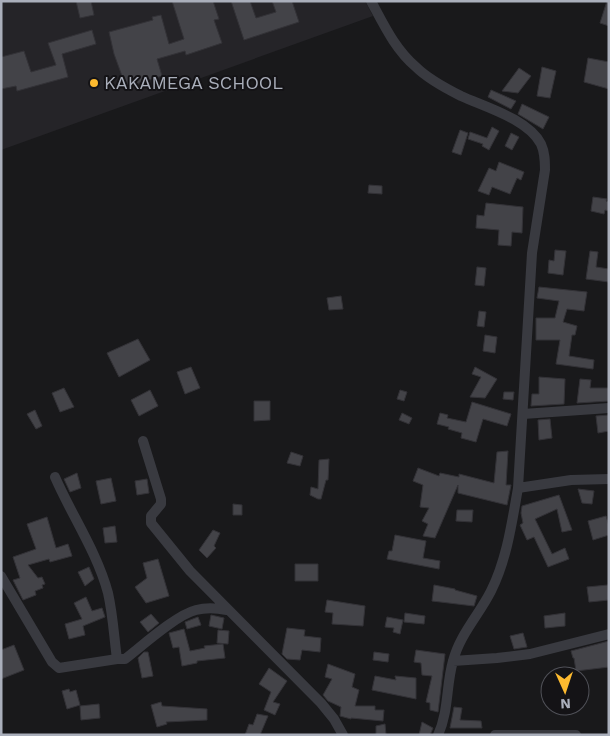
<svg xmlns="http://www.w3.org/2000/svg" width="610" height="736" viewBox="0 0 610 736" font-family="'Work Sans',sans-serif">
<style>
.built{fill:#252428}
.building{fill:#434348;stroke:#333237}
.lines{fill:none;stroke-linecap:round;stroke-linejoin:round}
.minor{stroke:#393a40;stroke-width:10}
.poi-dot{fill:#fdba2f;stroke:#141316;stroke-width:2}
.labels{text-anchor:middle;stroke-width:4;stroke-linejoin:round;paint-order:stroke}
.poi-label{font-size:18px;fill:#aaafbb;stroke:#141316;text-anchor:start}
</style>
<rect width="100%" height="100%" fill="#19191b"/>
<path class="built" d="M1,1H365L373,16L1,150Z"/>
<path class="building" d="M76,1H91L94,15L80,18Z
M172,1H213L219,19L214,20L222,43L186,55L185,51L157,59L162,76L126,87L114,54L109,32L153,20L152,17L161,15L169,44L184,39Z
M231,1H250L256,18L276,12L272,1H292L299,22L244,40Z
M607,1L609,2V26L600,23Z
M92,30L96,44L62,54L68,77L17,91L16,86L1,89V57L24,51L31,72L56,65L48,43Z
M588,58L609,62V89L584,82Z
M542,67L556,71L550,98L537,96Z
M519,68L531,76L518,93L502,91Z
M491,90L516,101L511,109L488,97Z
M522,104L549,117L543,129L518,114Z
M492,127L499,131L489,150L482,146L483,144L468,139L470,132L487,138Z
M460,130L468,133L461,155L452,152Z
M511,133L519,137L512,150L505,146Z
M499,162L524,172L521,180L517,178L510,194L492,187L489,195L478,191L489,168L496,171Z
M369,185L382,186V194L368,193Z
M593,197L607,199L606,201L609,202V211L605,210L604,214L591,211Z
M486,203L523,207L522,233L512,232L511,246L498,245L499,230L476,228L477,215L484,216Z
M555,250L566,251L563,275L548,273L549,260L554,261Z
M590,251L598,252L596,267L609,269V282L586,279Z
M477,267L486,268L484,286L475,285Z
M539,287L587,292L584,311L567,309L563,322L577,326L575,335H572L569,356L594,360L593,369L556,364L560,340H536V318H555L559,301L537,298Z
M341,296L343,309L329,310L327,298Z
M479,311L486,312L484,327L477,326Z
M485,335L497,337L495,353L483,351Z
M138,339L150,360L119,377L107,353Z
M191,367L200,388L185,394L177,372Z
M475,367L497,379L485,398L470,397L481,377L472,374Z
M539,377L565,379L564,404L531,406L532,394H539Z
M580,379L591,380L590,388H609V401L577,403Z
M64,388L74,407L60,412L52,393Z
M150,390L158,406L139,416L131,400Z
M400,390L407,392L404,401L397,399Z
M504,392H514L513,400L503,399Z
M254,401H270V420L254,421Z
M472,402L511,414L507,426L483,419L476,442L461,438L462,433L448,429L449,427L437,424L440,413L448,415L447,418L466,422Z
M35,410L42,426L36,429L27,414Z
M402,413L412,418L409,424L399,420Z
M609,415V431L598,433L596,416Z
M550,419L552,438L539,440L538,420Z
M508,451L506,485H511L507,505L458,493V485L435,538L423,536L428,524L422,521L429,508L420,507L423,485L413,481L418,468L439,476L440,473L459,477V474L494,483L497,452Z
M291,452L303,456L300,466L287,463Z
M329,459L328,480H326L321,499H318L310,495L311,487L318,489L319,460Z
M77,473L81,488L70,492L64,479Z
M111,478L116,501L101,504L96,481Z
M147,479L149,493L137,495L135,481Z
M578,489L594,491L592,504L582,503Z
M559,495L572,530L562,532L557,509L535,519L552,554L565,548L569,559L548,567L534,537L527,540L520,525L523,523L521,513L522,506Z
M233,504L242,505V515H233Z
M457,510H473L472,522L456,521Z
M606,516L609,526V535L593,540L588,521Z
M47,517L56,548L68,544L72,556L50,562L49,559L28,565L38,578L42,577L45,584L42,585L43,588L35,591L36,595L23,600L13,580L20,578L13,557L36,549L27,524Z
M115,526L117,542L105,543L103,528Z
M213,530L220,533L214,546L216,548L207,558L199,550Z
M395,535L426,541L423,558L440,561L439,569L387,559L389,551H392Z
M158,559L169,596L146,603L135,587L147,578L143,563Z
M295,564H318V581H295Z
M89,567L94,579L85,586L78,572Z
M434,585L455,589V590L477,596L474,606L432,601Z
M608,585L609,600L589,602L587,587Z
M86,597L92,611L102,608L105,617L83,626L85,635L69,639L65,624L82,619L74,603Z
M327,600L365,606L363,626L332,624L333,613L325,612Z
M405,613L425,616L424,624L404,622Z
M565,613V626L545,628L544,616Z
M151,614L159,623L148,632L140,622Z
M211,615L224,618L222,629L209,626Z
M198,617L201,625L187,629L185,622Z
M387,617L403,620L400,634L393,632L394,628L385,627Z
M287,628L305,630L304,636L321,638L320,652L302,650L300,660L287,659L282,654Z
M184,629L190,651L205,648L204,646L223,644L225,658L197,661V663L182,666L179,647L173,648L169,633Z
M218,630L229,631L228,644L217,643Z
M523,633L527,647L514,649L510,636Z
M609,641V667L576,671L574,658H573L571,651Z
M14,645L24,670L1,679V650Z
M416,650L445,654L438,712L430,710V703L426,702L432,676L422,675L421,663L414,662Z
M144,652H148L153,676L142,678L138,658Z
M374,652L389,654L388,662L373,660Z
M328,664L355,674L352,687L359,690L355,706H375V710H384L383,721L351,718V719L340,716L341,707L328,701L323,695L332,679L325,677Z
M269,668L287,681L273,702L280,704L275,715L264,710L271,692L259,684Z
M375,676L396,680L395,676L416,678V699L372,690Z
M69,689L70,692L76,690L80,705L67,709L62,691Z
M161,702L162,706L207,709V720L166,722L167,724L157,727L151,705Z
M99,704L100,718L81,720L80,706Z
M454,707L462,708L460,720L481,721L482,728H450Z
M257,714L268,716L260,735H245L249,724L253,725Z
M422,722L433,728L430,735H419Z
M385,724L386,735H376V726Z"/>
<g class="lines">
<path class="minor" d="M371,1C384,25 395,49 416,67C428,79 445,88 461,96C485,107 528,119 541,144C545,153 545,161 545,170L532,253L518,488C512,522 507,559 491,591C479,615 460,634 453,661C446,685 449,711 438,735
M523,414L609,408
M143,441L161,499V504L151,516V523L190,571L321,703L334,719L343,735
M55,477C72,516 97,552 108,593C113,615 114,637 117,659
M518,488L571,480L609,479
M1,576L52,662L59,668L117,659H125C142,646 176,615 196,610C207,607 217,608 227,610
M453,661L497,658L530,654L609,634
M495,735H576"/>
</g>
<circle class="poi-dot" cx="94" cy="83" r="5"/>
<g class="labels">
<g class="poi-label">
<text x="104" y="89">KAKAMEGA SCHOOL</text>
</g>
</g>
<rect width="610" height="736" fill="none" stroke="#aaafbb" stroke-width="5"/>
<g transform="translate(565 691) rotate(177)"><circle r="24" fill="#141316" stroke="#505158"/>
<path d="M0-4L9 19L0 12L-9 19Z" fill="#fdba2f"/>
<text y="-8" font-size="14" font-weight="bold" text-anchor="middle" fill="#aaafbb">N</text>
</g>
</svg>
